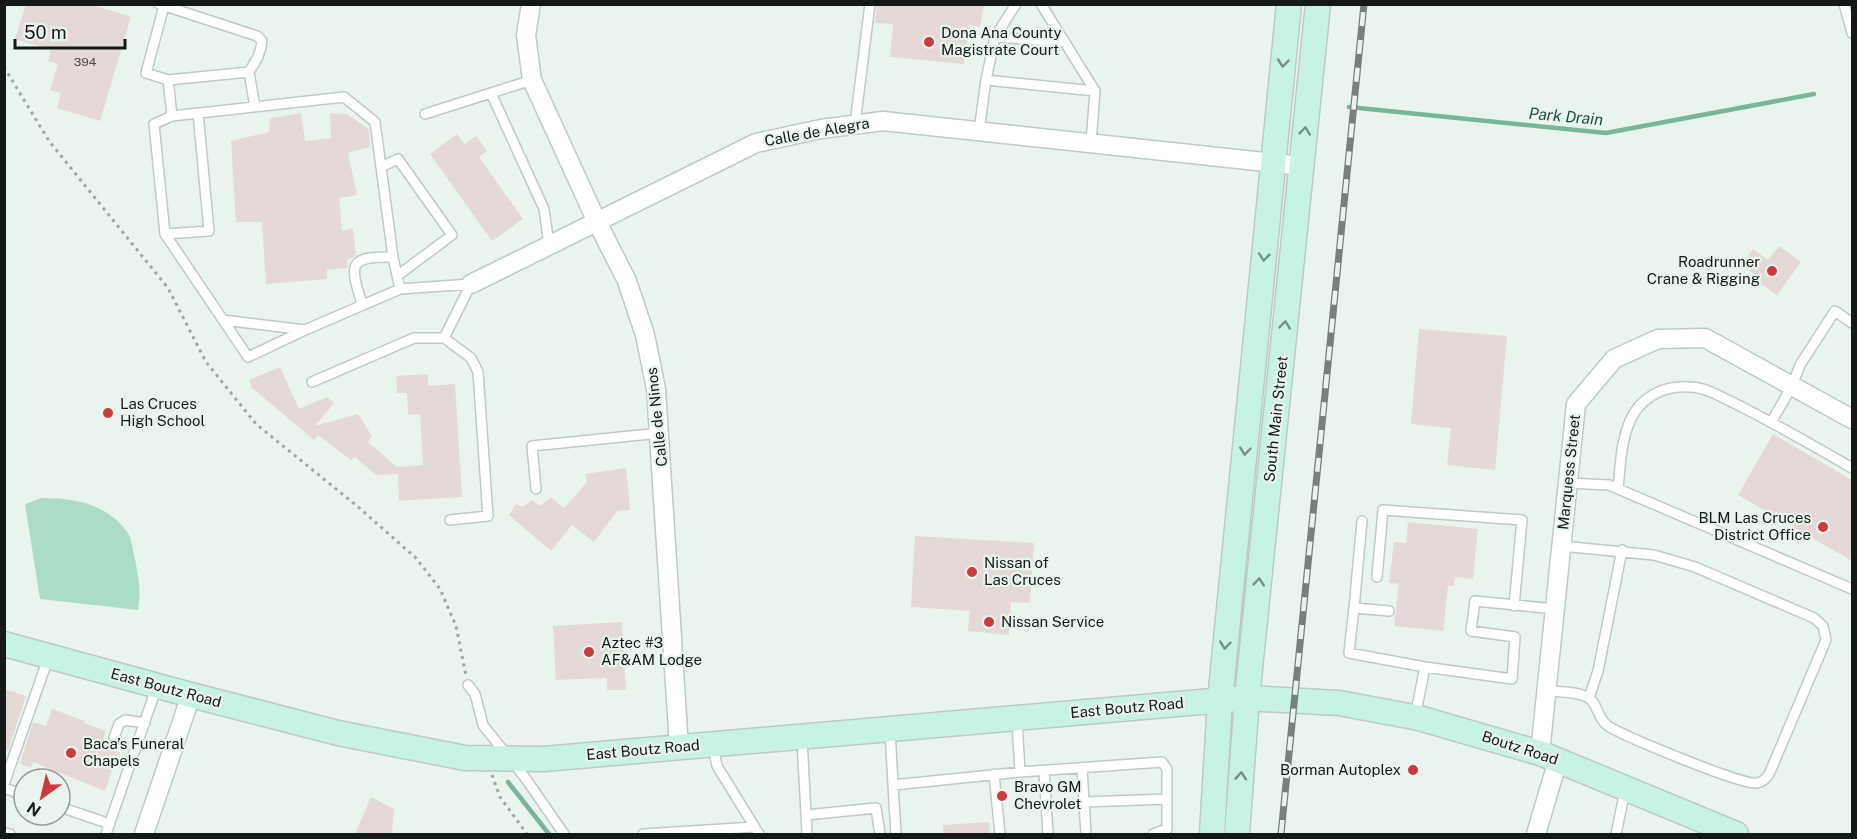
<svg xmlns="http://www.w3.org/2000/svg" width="1857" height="839" viewBox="0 0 1857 839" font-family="'Public Sans',sans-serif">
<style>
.green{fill:#abdcc7}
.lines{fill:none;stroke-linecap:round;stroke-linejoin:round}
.stream{stroke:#77b59c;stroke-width:4.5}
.building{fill:#e5d9d8}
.lane-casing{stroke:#bfcac5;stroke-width:12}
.street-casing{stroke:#bfcac5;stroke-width:21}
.secondary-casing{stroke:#bfcac5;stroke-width:27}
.path{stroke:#9fa7a3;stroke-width:3;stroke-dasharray:3 4.5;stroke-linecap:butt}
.lane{stroke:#fff;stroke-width:9}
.street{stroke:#fff;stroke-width:18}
.secondary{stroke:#c7f3e5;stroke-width:24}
.rail-casing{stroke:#787f7c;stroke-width:7}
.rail{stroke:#e9f4ef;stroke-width:4.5;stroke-dasharray:14;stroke-linecap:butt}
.oneway{stroke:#769088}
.poi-dot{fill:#cb3c3f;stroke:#e9f4ef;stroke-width:2}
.labels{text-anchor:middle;stroke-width:4.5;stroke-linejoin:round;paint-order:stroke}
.number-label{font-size:12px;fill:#484846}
.poi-label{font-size:15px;fill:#141816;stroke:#e9f4ef;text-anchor:start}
.street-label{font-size:15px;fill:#141816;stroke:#e9f4ef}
.water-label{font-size:16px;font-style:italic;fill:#1d4f3d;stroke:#e9f4ef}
</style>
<rect width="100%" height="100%" fill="#e9f4ef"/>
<path class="green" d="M42,498C76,498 107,504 128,533C132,540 133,552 135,560C139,579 141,591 138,610L40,599L25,504Z"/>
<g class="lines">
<path class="stream" d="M1349,107L1606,133L1814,94
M508,782L549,834"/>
</g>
<path class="building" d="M26,4H90L131,17L100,121L57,108L61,93L50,90L58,64L48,61L51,50L15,39Z
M877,4H984L980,27L969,25L964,64L890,57L893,24L875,23Z
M301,113L305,141L331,138L330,113L347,114L369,129L370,147L348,153L357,195L339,198L342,231L353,228L356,256L347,260L348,268L327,270V279L266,284L262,222H236L231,141L269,132L270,118Z
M457,134L464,144L476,136L487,151L479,157L523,219L492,241L430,154Z
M1779,246L1801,262L1777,295L1755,280L1757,276L1741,265L1753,249L1768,260Z
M1419,329L1507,336L1495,470L1447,465L1451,428L1411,424Z
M280,367L299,409L327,397L334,403L315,426L358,414L372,436L368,442L397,467L423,465L420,414L408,415L407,393H397L396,376L428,374V386L455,384L462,497L399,501L398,474L376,475L355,457L351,460L318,435L314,440L252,388L249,380Z
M1773,434L1852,480V561L1738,495Z
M626,468L630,510L617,511L594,542L572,525L551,551L509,515L516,504L523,507L532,500L540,506L551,497L564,508L587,482L585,474Z
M1408,522L1478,529L1473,579L1455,577L1454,586H1448L1443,631L1394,626L1399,584L1389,583L1394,542L1406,543Z
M915,536L1034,543L1030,603L1011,602L1009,635L968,631L970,611L911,607Z
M622,622L626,690H607V678L556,680L553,626Z
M4,689L26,696L8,751L4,750Z
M52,709L85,721L84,723L106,731L104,738L111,744H121L105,791L33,762L31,768L20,764L33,722L46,726Z
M371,797L394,809L392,834H355Z
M989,822L990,834H943V825Z"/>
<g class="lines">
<g class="lane-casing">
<path id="lane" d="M159,4L257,36L262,41C261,53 256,61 249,72
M1041,4L1095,91
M1844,4L1852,33
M164,6L146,73L168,80
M995,37L1065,42
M532,80L491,93L544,209L549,245
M986,80L995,37L1016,4
M425,114L491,93
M172,116L168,80L249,72L255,107
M855,124L870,4
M979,131L986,80L1095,91L1091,143
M381,167L398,159L452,235L397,276
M165,234L209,231L198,113
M400,289L393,257L375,122L344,97L172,116L154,124L165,234L248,357L305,330L400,289L471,284
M362,304C350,265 347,256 393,257
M223,320L305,330
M444,338L471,358L478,372L488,516L450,520
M312,382L414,338H444L471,284
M1772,421L1792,386L1800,365L1835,311L1852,323
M1568,483L1609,485L1852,589
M536,489L532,446L660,433
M1618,489C1620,468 1621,445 1628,426C1637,399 1662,385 1689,387C1706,387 1721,397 1736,404C1776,424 1814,446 1852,468
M1377,577L1383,510L1522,520L1514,606
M1354,608L1362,521
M1389,611L1354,608L1349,653L1425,667
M468,685L475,694L483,725L526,779L564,834
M1546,691C1559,692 1575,691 1587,697C1598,702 1597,719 1608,726C1624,736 1743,786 1757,783C1763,782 1767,778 1770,772L1826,640L1823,626L1814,618L1695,567L1654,555L1561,546
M1589,698L1598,671L1622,550
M1415,717L1425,667L1512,679L1515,637L1471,631L1475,601L1555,609
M1017,720L1020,772L1162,762L1167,769V829L1153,834
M890,729L893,785L1020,772
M114,738L119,724L125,720L145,723
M802,739L807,834
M713,746L717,766L759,834
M1082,768L1084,802L1167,799
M1044,771L1048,834
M994,774L1000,834
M4,784L49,656
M893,785L896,834
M4,788L24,795
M1084,802L1086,834
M60,807L110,824
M806,815L876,808L880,834
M4,833L10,834
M106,834L157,686
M643,834L754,827
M1616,834L1625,791"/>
</g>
<g class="street-casing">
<path id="street" d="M531,4L526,35L532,80L597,222L627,281L645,335L656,389L679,747
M471,284L756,143L821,129L883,121L1302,166
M1540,753L1576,404L1614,359L1658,339L1705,338L1852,419
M144,834L191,695
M1536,834L1558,760"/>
</g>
<g class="secondary-casing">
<path id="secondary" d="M4,644L191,695L338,733L465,758L544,759L1247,698L1339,703L1419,718L1540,753L1736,834
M1212,834L1220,700L1289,4
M1237,834L1247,698L1318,4"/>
</g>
<path class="path" d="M4,67L49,141L168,288L206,362L256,424L357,506L416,558L440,589L456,626L466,676
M492,775L500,797L527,834"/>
<use href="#lane" class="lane"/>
<use href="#street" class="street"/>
<use href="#secondary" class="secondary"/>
<g class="rail-casing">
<path id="rail" d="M1281,834L1364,4"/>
</g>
<use href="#rail" class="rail"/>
</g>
<defs><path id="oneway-chevron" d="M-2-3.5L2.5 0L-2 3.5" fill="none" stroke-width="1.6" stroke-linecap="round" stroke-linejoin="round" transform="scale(1.5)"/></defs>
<g class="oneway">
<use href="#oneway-chevron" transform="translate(1283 63) rotate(96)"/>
<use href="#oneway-chevron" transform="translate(1305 131) rotate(-84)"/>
<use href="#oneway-chevron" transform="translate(1264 257) rotate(96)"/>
<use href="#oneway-chevron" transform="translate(1285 325) rotate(-84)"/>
<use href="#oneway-chevron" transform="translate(1245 451) rotate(96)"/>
<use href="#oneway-chevron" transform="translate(1259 582) rotate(-84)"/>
<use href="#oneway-chevron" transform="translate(1225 645) rotate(96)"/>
<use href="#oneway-chevron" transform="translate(1241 776) rotate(-86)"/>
</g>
<g class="poi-dot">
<circle cx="929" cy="42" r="6"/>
<circle cx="1772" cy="271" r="6"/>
<circle cx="108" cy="413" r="6"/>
<circle cx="1823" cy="527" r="6"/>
<circle cx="972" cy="572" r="6"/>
<circle cx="989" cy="622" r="6"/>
<circle cx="589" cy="652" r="6"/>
<circle cx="71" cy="753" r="6"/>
<circle cx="1413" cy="770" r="6"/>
<circle cx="1002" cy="796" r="6"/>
</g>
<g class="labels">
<g class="number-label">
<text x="85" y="66">394</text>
</g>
<g class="poi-label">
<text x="941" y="38">Dona Ana County<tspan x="941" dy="17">Magistrate Court</tspan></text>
<text x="1760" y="267" text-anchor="end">Roadrunner<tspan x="1760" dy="17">Crane &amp; Rigging</tspan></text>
<text x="120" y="409">Las Cruces<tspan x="120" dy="17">High School</tspan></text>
<text x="1811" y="523" text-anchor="end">BLM Las Cruces<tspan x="1811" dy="17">District Office</tspan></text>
<text x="984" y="568">Nissan of<tspan x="984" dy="17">Las Cruces</tspan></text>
<text x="1001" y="627">Nissan Service</text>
<text x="601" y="648">Aztec #3<tspan x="601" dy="17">AF&amp;AM Lodge</tspan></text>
<text x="83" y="749">Baca’s Funeral<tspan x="83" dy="17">Chapels</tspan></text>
<text x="1401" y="775" text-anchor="end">Borman Autoplex</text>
<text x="1014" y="792">Bravo GM<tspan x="1014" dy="17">Chevrolet</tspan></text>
</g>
<g class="street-label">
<text transform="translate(817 132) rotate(-10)" y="5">Calle de Alegra</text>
<text transform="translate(657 417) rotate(-96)" y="5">Calle de Ninos</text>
<text transform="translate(1276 419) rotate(-84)" y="5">South Main Street</text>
<text transform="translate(1569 472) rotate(-84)" y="5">Marquess Street</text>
<text transform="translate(166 688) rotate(15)" y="5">East Boutz Road</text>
<text transform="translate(1127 708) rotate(-5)" y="5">East Boutz Road</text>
<text transform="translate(1520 748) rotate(18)" y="5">Boutz Road</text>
<text transform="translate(643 750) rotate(-5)" y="5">East Boutz Road</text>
</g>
<g class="water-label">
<text transform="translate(1566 116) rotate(5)" y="6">Park Drain</text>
</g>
</g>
<rect width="1857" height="839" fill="none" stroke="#141816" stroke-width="12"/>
<g transform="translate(42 797) rotate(214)"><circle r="28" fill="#e9f4ef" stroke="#949c98" stroke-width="1.5"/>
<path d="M0-4.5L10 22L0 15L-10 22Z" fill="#cb3c3f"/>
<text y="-9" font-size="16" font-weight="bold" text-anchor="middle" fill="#141816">N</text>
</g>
<path d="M15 39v9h110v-9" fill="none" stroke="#141816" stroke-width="3"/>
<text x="24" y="39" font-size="18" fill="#141816" stroke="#e9f4ef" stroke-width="4.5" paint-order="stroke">50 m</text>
</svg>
